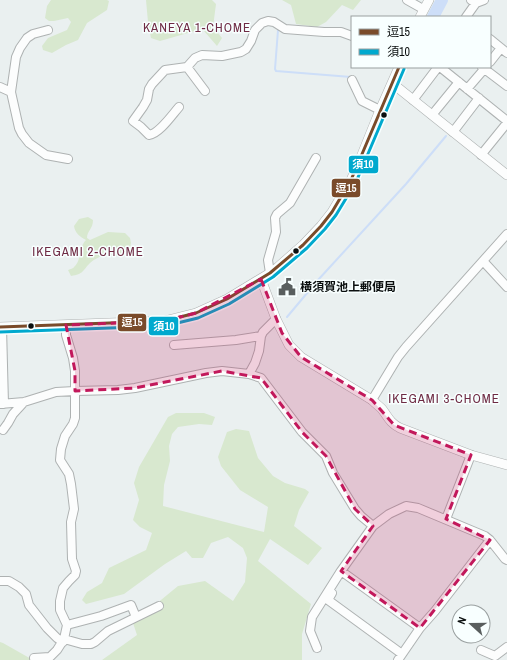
<svg xmlns="http://www.w3.org/2000/svg" width="507" height="660" viewBox="0 0 507 660" font-family="'Archivo Narrow','Noto Sans JP',sans-serif">
<style>
.green{fill:#d8e8cf}
.lines{fill:none;stroke-linecap:round;stroke-linejoin:round}
.stream{stroke:#cddef8;stroke-width:2}
.river{stroke:#cddef8;stroke-width:12}
.minor-casing{stroke:#aeb2b2;stroke-width:10}
.tertiary-casing{stroke:#aeb2b2;stroke-width:10}
.minor{stroke:#fcfdfd;stroke-width:8}
.tertiary{stroke:#fcfdfd;stroke-width:9}
.bus-1-casing{stroke:#f8ffff;stroke-width:6}
.bus-2-casing{stroke:#f8ffff;stroke-width:6}
.bus-1{stroke:#7a4b2a;stroke-width:3}
.bus-2{stroke:#00a9ce;stroke-width:3}
.marked{fill:#c2185b;fill-opacity:0.2;stroke:#c2185b;stroke-width:3;stroke-dasharray:8 5;stroke-linejoin:round}
.bus-dot{fill:#0b0f0f;stroke:#f8ffff;stroke-width:1.5}
.labels{text-anchor:middle;stroke-width:3;stroke-linejoin:round;paint-order:stroke}
.poi-label{font-size:12px;font-weight:bold;fill:#0b0f0f;stroke:#f8ffff;text-anchor:start}
.neighbourhood-label{font-size:13px;letter-spacing:1px;fill:#6e2a43;stroke:#f8ffff}
.line-badge{stroke:#f8ffff;stroke-width:1.5}
.badge-label{font-size:11px;text-anchor:middle;font-weight:bold;fill:#fff}
</style>
<rect width="100%" height="100%" fill="#eaf0f0"/>
<path class="green" d="M51,0H107L109,1L107,10L87,23L78,40L66,45L52,53L43,50L42,46L48,38L67,30L71,22L68,18L54,21H49L45,18L47,6Z
M146,0H212L216,4L213,27L222,38L217,46L204,31H195L160,41L151,38L148,22Z
M282,0H361L353,10L342,5L326,22L317,27L296,24L291,5Z
M88,217L93,220C93,229 87,231 87,238L90,240L108,232L125,233L130,238L131,243L130,248L115,256L105,254C100,257 94,259 90,263C82,271 84,274 71,276L68,270C68,270 74,268 74,267C82,260 79,246 86,240C80,237 75,233 74,226L79,219Z
M176,413H204L215,417L212,425L199,424L178,427L172,434L169,446L170,461L164,485L163,506L264,532L268,507L240,490L221,466L218,457L227,432L236,429L249,431L258,458L273,476L285,483L305,489L309,492L299,510L294,526L322,548L308,565L270,539L258,561L311,604L302,634V660H102L137,635L133,623L178,586L205,581L233,601L245,582L247,558L243,548L228,537L211,543L203,558H192L186,551L165,564L124,594L86,604L82,600L87,592L102,583L109,568L146,550L152,533L140,527L133,520L139,500L134,483L139,467L168,417Z
M0,642L3,643L33,660H0Z"/>
<g class="lines">
<path class="stream" d="M278,30L275,69L276,71L351,77
M287,317L318,280L406,184L446,136"/>
<path class="river" d="M433,17L442,0"/>
<g class="minor-casing">
<path id="minor" d="M407,0L423,9
M471,0L476,3L484,0
M466,17L476,3
M48,30L33,34L27,38L20,48L16,57L11,92L19,128L22,134L29,143L46,155L68,159
M490,39L507,53
M490,62L501,48
M187,67L205,91
M440,67L507,121
M482,67L507,86
M352,80L362,101L380,110
M0,87L11,92
M467,89L486,67
M413,100L438,67
M179,107C172,115 159,134 149,135L141,127L133,121L143,107L147,100L149,89L152,84L165,70L187,67L195,58L202,55L222,56L241,52L246,49L251,41L255,30L262,23L268,21L274,22L285,29L324,32H341L352,36
M432,115L459,82
M453,132L479,98
M481,155L507,123
M483,261L507,287
M270,273L268,260L276,232L275,218L277,214L290,203L316,158
M2,327L4,404
M174,345L236,340L261,336
M249,374L255,363L259,351L261,336L263,332L276,319
M372,400L398,357L406,347L507,234
M0,404L24,402L56,392L75,391L118,390L135,388L206,373L222,371L249,374L261,378L302,432L326,456L333,473L355,509L361,516L373,526
M3,430L8,423L13,414L24,402
M446,519L471,455
M341,571L420,628
M0,581H9L19,587L26,594L29,605L47,628L57,638L63,642
M332,593L328,600L402,654
M67,625L101,616L131,605L136,617
M64,639L67,625L60,610V601L63,588L69,581L75,575L76,571L72,559L71,522L74,509L71,484L69,474L60,460L61,449L65,436L73,424L75,418V371L73,358L66,335V325
M317,648L310,631L312,617L341,571L373,526L389,514L406,506L418,508L485,536L490,540L505,559L507,560
M481,650L495,656L507,647
M34,658L50,657L57,650L64,639L82,644H91L95,642L108,631L159,606
M398,660L420,628L435,611L490,540"/>
</g>
<g class="tertiary-casing">
<path id="tertiary" d="M420,17L429,0
M392,83L507,175
M261,279L276,319L289,345L301,357L372,400C375,403 379,406 382,409C388,417 390,423 400,428L471,455L507,465
M0,327L164,321L196,313L227,299L270,273L278,267L303,245L321,226L332,212L351,180L359,162L380,110L399,67"/>
</g>
<use href="#minor" class="minor"/>
<use href="#tertiary" class="tertiary"/>
<g class="bus-1-casing">
<path id="bus-1" d="M0,327L164,321L196,313L227,299L270,273L303,245L321,226L332,212L351,180L399,67"/>
</g>
<g class="bus-2-casing">
<path id="bus-2" d="M0,332L165,326L198,318L229,304L273,277L307,248L325,229L336,215L356,182L404,69"/>
</g>
<use href="#bus-1" class="bus-1"/>
<use href="#bus-2" class="bus-2"/>
</g>
<path class="marked" d="M261,279L282,333L301,357L372,400L394,425L471,455L446,519L490,540L420,628L341,571L373,526L355,509L326,456L302,432L261,378L222,371L135,388L75,391V371L66,325L164,321L196,313Z"/>
<defs>
<g id="civic-bare" transform="scale(1.38)"><path d="M-.6-6.5H3V-4.5H.6V-3L4-1V1h2V6H-6V1h2V-1L-.6-3ZM-1.2 2.5V6h2.4V2.5Z" fill="#595e5e" stroke="#f8ffff" stroke-width="2.5" paint-order="stroke"/></g>
</defs>
<g fill-rule="evenodd">
<use href="#civic-bare" x="287" y="287"/>
</g>
<g class="bus-dot">
<circle cx="384" cy="115" r="3.5"/>
<circle cx="296" cy="251" r="3.5"/>
<circle cx="31" cy="326" r="3.5"/>
</g>
<g class="labels">
<g class="poi-label">
<text x="300" y="291">横須賀池上郵便局</text>
</g>
<g class="neighbourhood-label">
<text x="197" y="32">KANEYA 1-CHOME</text>
<text x="88" y="256">IKEGAMI 2-CHOME</text>
<text x="444" y="403">IKEGAMI 3-CHOME</text>
</g>
</g>
<g class="line-badge">
<rect x="348" y="155" width="31" height="19" rx="4" fill="#00a9ce"/>
<rect x="331" y="178" width="30" height="20" rx="4" fill="#7a4b2a"/>
<rect x="117" y="313" width="30" height="19" rx="4" fill="#7a4b2a"/>
<rect x="148" y="316" width="31" height="20" rx="4" fill="#00a9ce"/>
</g>
<g class="badge-label">
<text x="363" y="168">須10</text>
<text x="346" y="192">逗15</text>
<text x="132" y="326">逗15</text>
<text x="164" y="330">須10</text>
</g>
<rect x="351" y="16" width="140" height="52" fill="#f8ffff" stroke="#999f9f"/>
<rect x="359" y="29" width="20" height="6" fill="#7a4b2a" stroke="#999f9f"/>
<text x="387" y="36" font-size="12" fill="#0b0f0f">逗15</text>
<rect x="359" y="49" width="20" height="6" fill="#00a9ce" stroke="#999f9f"/>
<text x="387" y="56" font-size="12" fill="#0b0f0f">須10</text>
<g transform="translate(471 624) rotate(291)"><circle r="19" fill="#f8ffff" stroke="#999f9f"/>
<path d="M0-3L7 15L0 10L-7 15Z" fill="#595e5e"/>
<text y="-6" font-size="11" font-weight="bold" text-anchor="middle" fill="#0b0f0f">N</text>
</g>
</svg>
